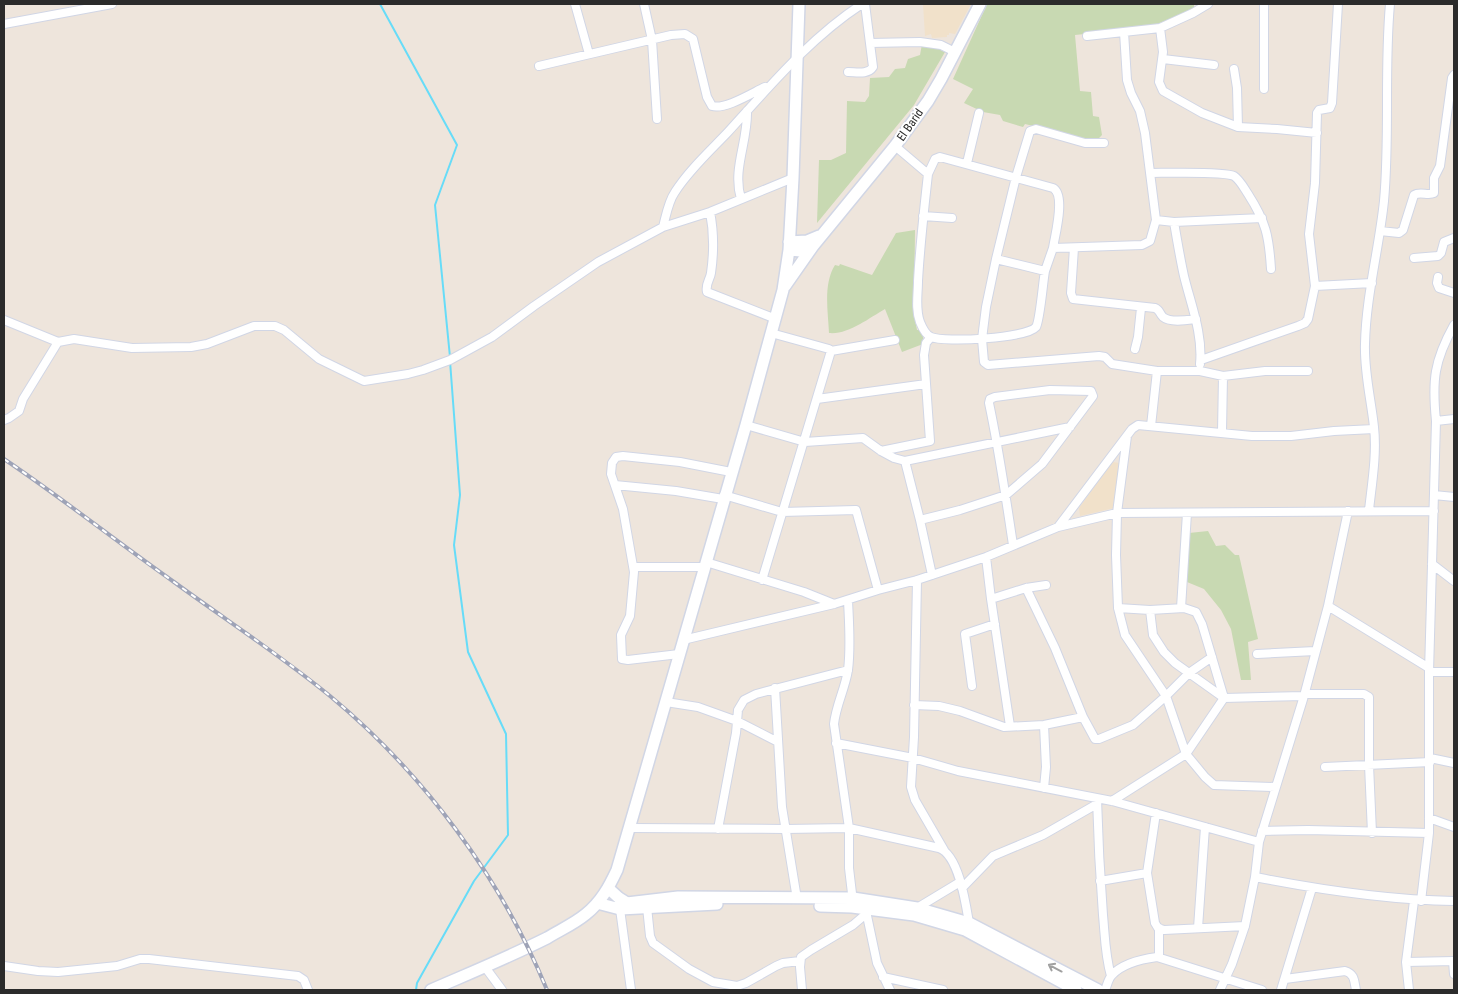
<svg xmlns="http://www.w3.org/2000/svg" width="1458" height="994" viewBox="0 0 1458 994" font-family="'Roboto Condensed',sans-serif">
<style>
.education{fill:#f1e1ca}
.cemetery{fill:#c8d9b2}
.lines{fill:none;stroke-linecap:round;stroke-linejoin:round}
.stream{stroke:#67dcf8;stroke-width:2}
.street-casing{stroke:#d1d6e5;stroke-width:10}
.secondary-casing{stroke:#d1d6e5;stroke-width:14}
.street{stroke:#fff;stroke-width:8}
.secondary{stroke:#fff;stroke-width:11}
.rail-casing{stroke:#9ea3b7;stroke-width:4}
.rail{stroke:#fff;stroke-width:2;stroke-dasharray:5.5;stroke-linecap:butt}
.oneway{stroke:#a0a0a0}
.labels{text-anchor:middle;stroke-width:4;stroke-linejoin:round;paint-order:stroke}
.street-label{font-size:12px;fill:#2b2b2b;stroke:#fff}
</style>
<rect width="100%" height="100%" fill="#eee5dc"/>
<path class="education" d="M923,4H971L955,34L949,33V35H947V37L932,38L931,34L925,36Z
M1112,462L1120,463L1114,508L1080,516L1079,508Z"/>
<path class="cemetery" d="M987,4H1194V9L1150,27L1075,35L1080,91L1091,92L1093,116L1099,117L1102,135L1099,138L1081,141L1062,133L1025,124L1023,127L1003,121L1000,115L983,112L964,103L973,89L953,79Z
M922,44L935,47L945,52L914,105L817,223L819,160H831L846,153L847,101L865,102L869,96L870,78L889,77L895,69L905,68L908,59L920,55Z
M915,230L914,314L917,330H923V344L902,352L885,309C869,318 848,335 829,333C828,311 823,284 835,265L839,266L840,264L872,275L896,233Z
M1208,531L1216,546L1225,545L1235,555H1239L1258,639L1248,642L1251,680H1241L1231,629L1221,610L1204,589L1187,582L1189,533Z"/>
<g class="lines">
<path class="stream" d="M380,4L457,145L435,205L450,357
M416,990L417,983L474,881L508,835L506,734L468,652L454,545L460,495L450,361"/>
<g class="street-casing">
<path id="street" d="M575,4L589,54
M644,4L652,40L657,119
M1264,4V89
M4,24L112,4
M1160,28L1163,52L1159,82L1163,91L1202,113L1238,127L1277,129L1317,133
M1124,32L1127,80L1131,93L1140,111L1145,133L1156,220L1150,241L1142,245L1053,248L1045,271L996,259L986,307L982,339L984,362L988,365L1099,356L1105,357L1112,364L1157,371H1200L1223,376L1265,371H1308
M1087,36L1160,28L1193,13L1208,4
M870,43L920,42L941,45L955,52
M1163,59L1214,65
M539,66L671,35L685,34L693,39L707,97L712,106C725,110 752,93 765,87
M1234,69L1237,88L1238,127
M848,72C856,72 868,75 873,67L865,4
M895,146L928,174C924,210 920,245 918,281C918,294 915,309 920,322C922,327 926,335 931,337C945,343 1027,338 1036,327C1040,321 1043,281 1045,271
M967,163L979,113
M1150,173C1165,173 1224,171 1234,176C1240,180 1244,188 1248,194C1266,222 1269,236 1271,269
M928,174L935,159L940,157L1053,188C1066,195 1055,235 1053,248
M741,199C732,169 748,142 747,111
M710,212C714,232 714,252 711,273C710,280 705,284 707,292L776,319
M923,216L952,218
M1156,220L1174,222L1262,218
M1174,222C1177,240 1180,258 1184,276C1191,305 1203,334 1200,364
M663,227L710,212L793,178
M1380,231L1399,233L1403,230L1414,195C1420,191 1428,196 1434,193V178L1440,166L1452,78L1454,75
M1074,248L1071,293L1073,299L1155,308C1160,310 1159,313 1163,317C1170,323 1188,320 1196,319
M1414,258L1438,256L1441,253L1444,242L1454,238
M996,259L1016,177L1030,131L1036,129L1085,143H1104
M1438,277L1437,283L1439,288L1454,293
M1315,286L1372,283
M4,320L58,342
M771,333L829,349L831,351L895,340
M1135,349L1138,337L1141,308
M1201,360L1298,326L1305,323L1308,319L1315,286L1309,234L1315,183L1317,113L1319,110L1330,108L1332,103L1338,4
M817,399L926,384
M4,420L9,418L19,411L23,399L58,342L74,339L132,348L191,347L207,344L254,326H275L284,330L319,359L364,381L408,374L423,370L450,360L492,337L534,306L598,262L663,227C666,216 668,202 675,192C689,170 710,151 728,132C770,86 810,38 862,4
M1436,421L1454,419
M746,425L805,442L863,438L881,451L894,458L905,461L1070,427
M1151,426L1157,371
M1222,432L1223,376
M1127,436L1117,513L1116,555L1118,608L1125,635L1166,696L1186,754L1205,777L1214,785L1275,787
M881,451L930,441L924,355L926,343L931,337
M905,461L920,520L932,575
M615,485L676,491L723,499
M724,495L782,512L856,510L878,590
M1434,495L1454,497
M1369,510C1372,483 1377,454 1374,427C1371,399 1364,372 1365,344C1366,296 1379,249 1384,201C1390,136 1384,69 1390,4
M920,520L960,510L1006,495L1042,464L1093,396L1091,391L1050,390L995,397L990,399L989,403C999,450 1006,498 1013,545
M1058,527L1132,429L1138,425L1252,436H1291L1334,431L1374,429
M986,557L991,599L1010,726
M706,562L804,592L834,604
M1432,564L1454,581
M634,567H704
M762,580L831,351
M917,580L914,737L911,787L915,800L944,850
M1026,588L1055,648L1083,717L1095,739H1099L1133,725L1166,696L1189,673L1212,657
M991,599L1026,588L1046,585
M848,600C849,623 851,647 848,670C845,689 836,705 834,724L849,828V868L853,902
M1328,606L1429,668
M1118,608L1150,610L1184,608L1196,612L1202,624L1224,698
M1181,608L1187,513
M1150,610L1153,635L1164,652L1175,663L1224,698L1304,696
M683,640L834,604L878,590L917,580L986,557L1058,527L1117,513L1434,511
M679,654L628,660L622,659L621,635L630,616L634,572L623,509L611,474L612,463L616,457L623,456L680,462L731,472
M1257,654L1315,651
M1429,672H1454
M972,686L965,634L995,624
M775,688L782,807L797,899
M1305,694H1364L1369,697V765L1372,833
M666,702L698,707L737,721L778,742
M914,705L939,706L960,711L1004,727L1044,725L1083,717
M1044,725L1046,767L1044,788
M836,743L913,758L958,771L1112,801L1259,842
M1430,758L1454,763
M1325,767L1430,762
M1097,799C1098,837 1100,876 1103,915C1105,936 1105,955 1111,976
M1112,801L1186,754L1224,698
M1156,813L1147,873L1155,923L1158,928L1164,930L1245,926
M1429,818L1454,827
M630,828L785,829L849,828L939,848C959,855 966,905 969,923
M718,829L736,733L738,710L744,700L756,694L848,670
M1262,831L1308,830L1429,833
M1255,877C1321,890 1387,900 1454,901
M1100,881L1147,873
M962,888L993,856L1043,835L1097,804
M1421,901L1429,833V672L1436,421C1432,380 1434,361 1454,325
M647,907L650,936L653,943L689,969L713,982L737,986L746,983L776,966L783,963L800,961
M917,908L960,882
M620,909L631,990
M866,911L877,963L890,990
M1198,928L1205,827
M1159,957V928
M1453,961L1454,974
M1406,962L1454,961
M4,966L38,971L58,972L117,966L140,959H149L298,976L304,980L308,990
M485,967L502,990
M883,977L943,990
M1285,979L1345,971C1355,974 1354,981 1356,990
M802,990L800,967L801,957L811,950L853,925L866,914
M1105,990C1107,986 1108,979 1112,975C1122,964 1142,959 1157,957L1262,990
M1220,990L1232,964L1245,926L1255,877L1259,842L1304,696L1328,606L1348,511
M1281,990L1312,888
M1409,990L1406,962L1414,901"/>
</g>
<g class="secondary-casing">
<path id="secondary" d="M789,242L807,241L819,236
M789,250L801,251L813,246L895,146L928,101L941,79L980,4
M785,286L813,246
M608,888L619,898L627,903L678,897L853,898L917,908L969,923L1098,990
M597,903L620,909L717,904
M820,906L852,907L914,915L965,930L1076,990
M431,990C470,973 509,957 547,938C560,930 574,924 586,914C601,902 609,887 617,870L746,425L783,290L789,250L793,178L799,4"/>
</g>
<use href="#street" class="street"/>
<use href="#secondary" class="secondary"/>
<g class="rail-casing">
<path id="rail" d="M4,459C62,498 117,542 174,582C226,620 280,655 330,696C424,774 501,878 547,990"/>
</g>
<use href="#rail" class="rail"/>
</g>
<defs><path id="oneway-shaft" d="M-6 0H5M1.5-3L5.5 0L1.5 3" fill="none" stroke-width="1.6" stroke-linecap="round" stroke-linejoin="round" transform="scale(1.25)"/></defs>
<use class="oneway" href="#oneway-shaft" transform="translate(1055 968) rotate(-152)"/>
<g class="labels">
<g class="street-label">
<text transform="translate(910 125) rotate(-55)" y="4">El Barid</text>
</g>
</g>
<rect width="1458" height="994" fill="none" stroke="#2b2b2b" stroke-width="10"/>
</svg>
